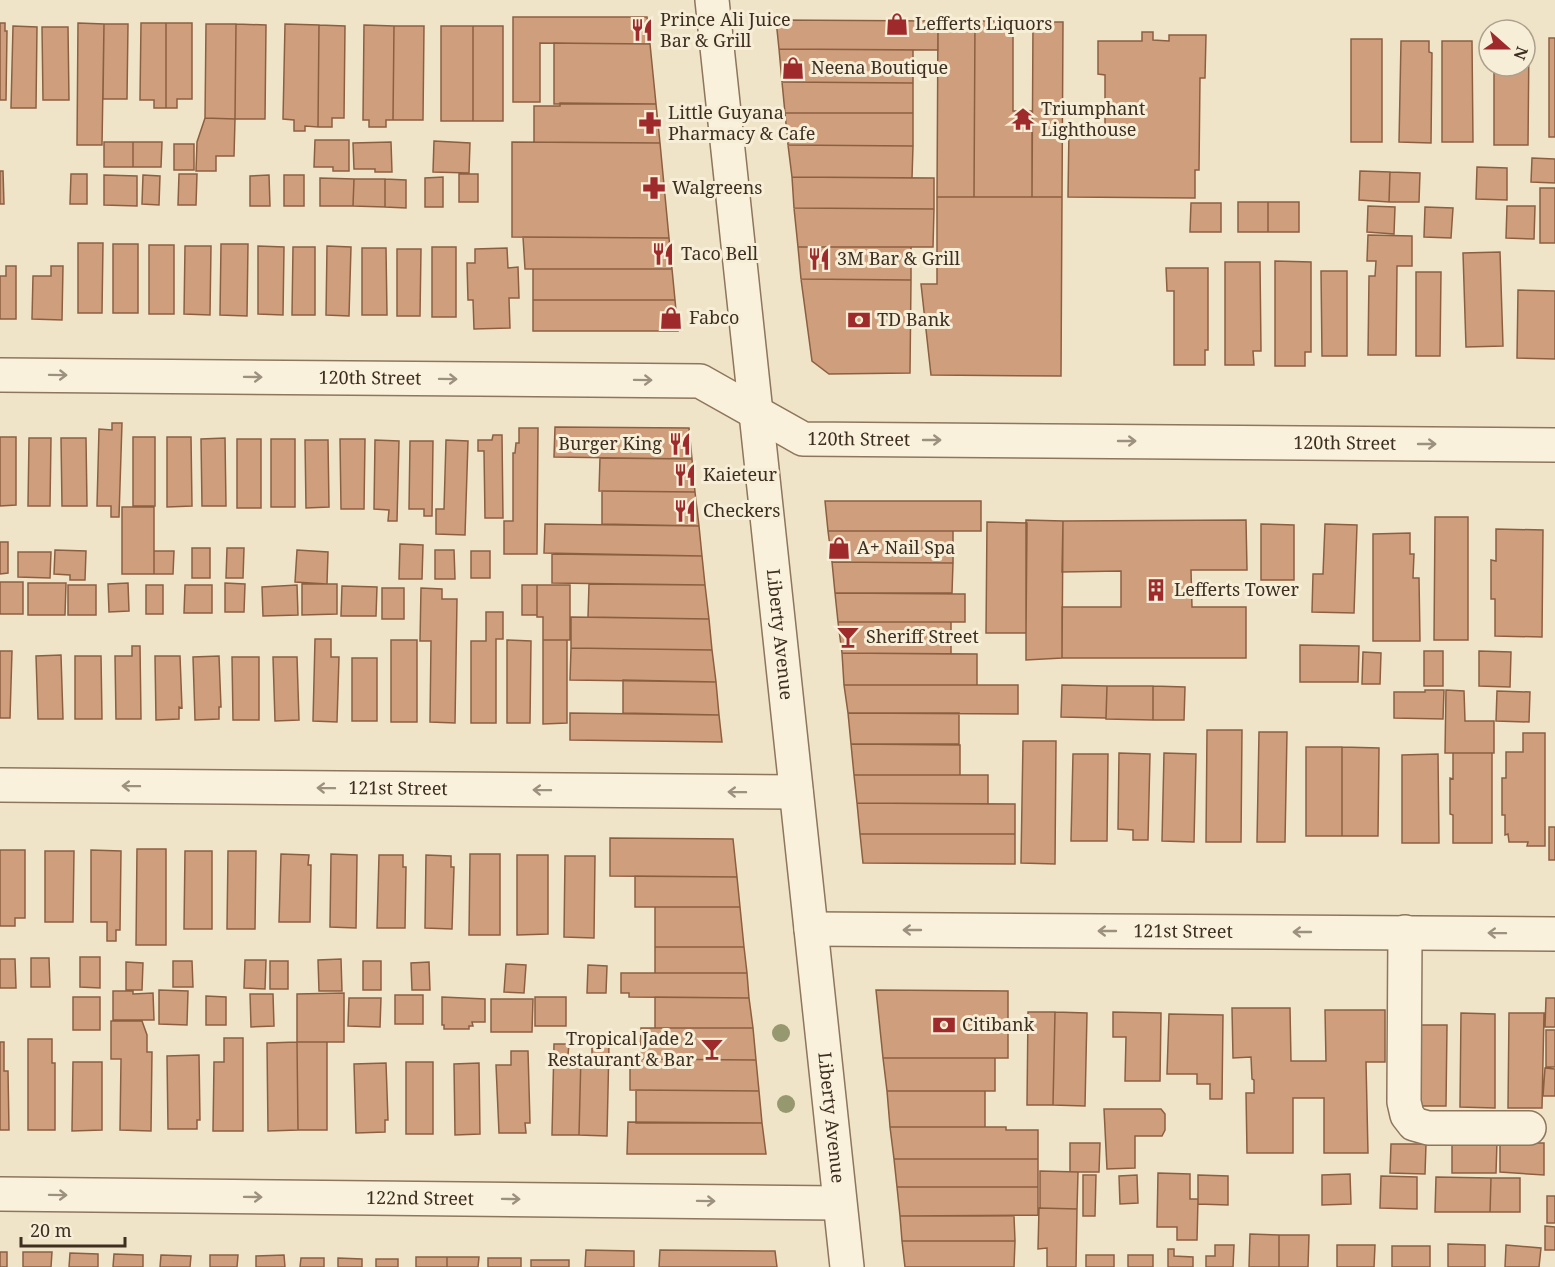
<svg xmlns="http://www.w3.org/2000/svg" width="1555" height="1267" viewBox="0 0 1555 1267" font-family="'Noto Serif',serif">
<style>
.building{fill:#cf9f7d;stroke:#8d5f41;stroke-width:1.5}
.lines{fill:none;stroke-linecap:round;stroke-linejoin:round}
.minor-casing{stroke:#8d765c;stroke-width:36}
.minor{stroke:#faf1dc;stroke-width:33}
.tree{fill:#96986f}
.oneway{stroke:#9c907e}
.labels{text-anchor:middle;stroke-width:6;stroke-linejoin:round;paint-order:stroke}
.poi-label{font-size:18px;fill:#3d2e20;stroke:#f7eed8;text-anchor:start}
.street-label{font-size:18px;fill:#3d2e20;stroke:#f7eed8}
</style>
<rect width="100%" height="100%" fill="#f0e4c8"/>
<path class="building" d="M513,17H647L650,44L540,43V102H513Z
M776,20L938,21V50L779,49Z
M938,20L975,21L974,197H937Z
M975,21H1013V111H1032V197H974Z
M1033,22H1063L1062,197H1032Z
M0,23H5V31H7L6,100H0Z
M78,23L104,24L102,145H77Z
M141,23H166V108H154V100H140Z
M166,23H192V99H177V108H166Z
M104,24H128L127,99H103Z
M206,24H236L235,119L205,118Z
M236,24L266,25L265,119H235Z
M285,24L319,25L318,127L305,126V131H294V120L283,119Z
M319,25L345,26L344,118H332V127H318Z
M364,25L394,26L393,120H386V127H369V120H363Z
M13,26L37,27L36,108H11Z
M394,26H424L423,120H393Z
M441,26H473V121H441Z
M473,26H503V121H473Z
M42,27H68L69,100H43Z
M1142,32H1153V40L1169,41V35H1206L1205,78H1200L1199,170H1195V198L1068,197L1069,129L1105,130V75L1098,74V41H1142Z
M1525,38H1529L1528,145H1494V66H1525Z
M1549,38H1555V137H1549Z
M1351,39H1382V142H1351Z
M1401,41H1429V52L1432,53L1431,143L1399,142Z
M1442,41H1472L1473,142H1442Z
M554,43L650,44L656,104H554Z
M779,49L913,50V83L782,82Z
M782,82L913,83V113H785Z
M560,103L656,104L660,143L534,142V106H560Z
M785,113H913V146L788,145Z
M205,118L235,119L234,156H216V171H196L197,142Z
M315,140H349V171H333V167H314Z
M434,141L470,143L469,173L433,172Z
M104,142H133V167H104Z
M133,142H162L161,167H133Z
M391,142L392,172H375V169H354L353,143Z
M512,142L660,143L669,238L512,237Z
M174,144H194V170H174Z
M788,145L913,146L912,178L792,177Z
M1532,158L1555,159V183L1531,182Z
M1477,167L1507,168V200L1476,199Z
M0,171H3L4,204H0Z
M1360,171L1390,172L1389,202L1359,200Z
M1390,172L1420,173L1419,202H1389Z
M71,174H87V204H70Z
M179,174H197L196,205H178Z
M459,174H478V202H459Z
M104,175L137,176V206L104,205Z
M143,175L160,176L159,205L142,204Z
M269,175L270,206H250V176Z
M284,175H304V206H284Z
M443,177V207H425V178Z
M792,177L934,178V209L794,208Z
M320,178L354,179L353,206H320Z
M354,179H385V207L353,206Z
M385,179L406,180V208L385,207Z
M1540,188H1555V243H1540Z
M937,197H1062L1061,376L931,375L921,284H937Z
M1238,202H1268V232H1238Z
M1268,202H1299V232H1268Z
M1191,203H1221V232H1190Z
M1368,206L1395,207L1394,234L1367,232Z
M1507,206H1535L1534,239L1506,238Z
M1425,207L1453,208L1451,238L1424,237Z
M794,208L934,209L933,247H798Z
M1368,235L1412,236V266H1397L1396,355H1368L1369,276H1375L1376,261H1367Z
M523,237L669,238L672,269H525Z
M78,243H103L102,313H78Z
M113,244H138V313H113Z
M221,244H248L247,316L220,315Z
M149,245H174V314H149Z
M185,246H211L210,315L184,314Z
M258,246L284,247L283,315L258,314Z
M327,246L351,247L349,316L326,315Z
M293,247H315V315H292Z
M432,247H456V317H432Z
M798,247H911V280L801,279Z
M362,248H386L387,315H362Z
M507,248L508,268L518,267L519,298H509L510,328L474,329L473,300H468L467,263H475V249Z
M397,249H421L420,316H397Z
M1500,252L1503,346L1466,347L1463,253Z
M1275,261L1311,262V352H1305V366H1275Z
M1225,262H1260L1261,351H1253L1254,365H1225Z
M6,266H16V319H0V276H6Z
M51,266H63L62,320L32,319L33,276H51Z
M1166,268H1208V350H1205V365H1174V291H1167Z
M533,269H672L675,300H533Z
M1321,271H1347V356H1322Z
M1416,272H1441L1440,356H1416Z
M801,279L911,280L910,373L829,374L812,361Z
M1518,290L1555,291V359L1517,358Z
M533,300H675L678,331H533Z
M112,423H122L119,517H111V506H97L99,429L112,430Z
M555,427L689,428L692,459L554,457Z
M519,428H538L537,554H504V521H513V453H515L516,443H519Z
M493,435H502L503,518H485L484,451H478V440H492Z
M0,437H16V505L0,506Z
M133,437H155V506H133Z
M167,437H191L192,506L167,507Z
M29,438H51L50,506H28Z
M61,438H86L87,506H62Z
M225,438L226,506H202L201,439Z
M237,439H261V508H237Z
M271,439H295V507H271Z
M340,439H365L364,509H341Z
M305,440H328L329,507L306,508Z
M375,440L399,441L397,521H388L389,510L374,509Z
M446,440L468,441L465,535L436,534V509H444Z
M410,441H433L432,516H424V509H409Z
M600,458L692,459L695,492L599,491Z
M602,491L695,492L699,526L602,524Z
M825,501H981V531H828Z
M122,507H154V574H122Z
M1435,517H1468V640H1434Z
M1026,520L1063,521L1062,658L1026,660Z
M1246,520L1247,570H1191L1192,607H1246V658H1062V607H1121V571L1062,572L1063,521Z
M987,522L1027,523L1026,633H986Z
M545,524L699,526L702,556L544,553Z
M1261,524L1294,525V580H1261Z
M1325,524L1357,525L1354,613L1312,612L1313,574H1323Z
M1496,529L1543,530L1542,637L1495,636V599H1491V560L1496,561Z
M828,531H953V563L832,562Z
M1410,533V554H1414L1413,578H1419L1420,641H1373V534Z
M0,542H8V573L0,574Z
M400,544L423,545L422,579H399Z
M192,548H210V578H192Z
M227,548H244L243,578H226Z
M55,550L86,551L85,580H70V575L54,574Z
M297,550L328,552L327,584L295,582Z
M435,550H454L455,579H435Z
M154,551H174L173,574H154Z
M471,551H490V578H471Z
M18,552H51L50,578L18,577Z
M552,554L702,556L705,585L552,583Z
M832,562L953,563L952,593H835Z
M0,582H23V614H0Z
M28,583H66L65,615H28Z
M128,583L129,611L109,612L108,584Z
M225,583L245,584L244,612H225Z
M302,584H337V614L302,615Z
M589,584L705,585L709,619L588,617Z
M68,585H96V615H68Z
M146,585H163V614H146Z
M185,585H212V613H184Z
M297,585L298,615L263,616L262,587Z
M522,585H537V615H522Z
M537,585H570V640H543V617H537Z
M342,586L377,587L376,616H341Z
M382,588H404V619H382Z
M421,588L442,589V599H457L455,723L430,722L431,641H420Z
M835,593L965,594V622H838Z
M486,612H503V639H496V723H471V641H486Z
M571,617L709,619L712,650L571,648Z
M838,622H951V654L842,653Z
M315,639H331V657H339L337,722L313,721Z
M391,640H417V722H391Z
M507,640L531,641L530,723H507Z
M543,640H567V723L543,724Z
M1300,645L1359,646L1358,682H1300Z
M132,646H140L141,719H116L115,656H132Z
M571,648L712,650L716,682L570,680Z
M0,651H12L10,718H0Z
M1424,651H1443V686H1424Z
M1479,651L1511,652L1510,687L1479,686Z
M1363,652L1381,653L1380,684H1362Z
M842,653L977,654V685H844Z
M61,655L63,719H38L36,656Z
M75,656H101L102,719H75Z
M155,656H180L182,708L179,707V719L156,720Z
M219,656L221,707H219V719L195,720L193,657Z
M232,657H259V720H233Z
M273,657H297L299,720L275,721Z
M352,658H377V721H352Z
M623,680L716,682L719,715L623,713Z
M844,685H1018V714L848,713Z
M1062,685L1107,686L1106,718L1061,717Z
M1107,686H1153V720L1106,719Z
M1153,686L1185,687L1184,720H1153Z
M1425,690H1444L1443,719L1394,718V692H1425Z
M1446,690L1464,691L1465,721H1494V753H1445Z
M1497,691L1530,692L1529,722L1496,721Z
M570,713L719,715L722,742L570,740Z
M848,713H959V744H851Z
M1207,730H1242L1241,842H1206Z
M1259,732H1287L1285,842H1257Z
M1523,733H1545V846H1527L1528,842H1509L1508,834L1505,835V815H1502V778H1506V752H1523Z
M1023,741H1056L1055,864L1021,863Z
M851,744L960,745V775H854Z
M1306,747H1342V836H1306Z
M1342,747L1379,748L1378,836H1342Z
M1119,753L1150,754L1148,840H1133V830L1118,829Z
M1164,753L1196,754L1194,842L1162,841Z
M1453,753H1492V843H1453V815L1450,814V778L1453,779Z
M1073,754H1108L1107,841H1071Z
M1438,754L1439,843H1402V755Z
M854,775H988V804L857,803Z
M857,803L1015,804V834H860Z
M1549,827H1555V860H1549Z
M860,834H1015V864L863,863Z
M610,838L733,839L737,877L610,876Z
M137,849H166V945H136Z
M0,850H25V918H15V926H0Z
M91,850L121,851L120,930H116V941H107V922H91Z
M45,851H74L73,922H45Z
M185,851H212V929H184Z
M228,851H256L255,929H227Z
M281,854L309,855L308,865H311L310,922H279Z
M331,854L357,855L356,928L330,927Z
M470,854H500V935H469Z
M379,855H403V867H406L405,928H377Z
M426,855L451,856V867H454L452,929L425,928Z
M517,855H548V934L517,935Z
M565,856H595L594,938L564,937Z
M635,876L737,877L740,907H635Z
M655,907H740L744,947H655Z
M655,947H744L747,973H655Z
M80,957H100V988L80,987Z
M31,958H49L50,987H31Z
M0,959H15L16,988H0Z
M341,959L342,991H319L318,960Z
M245,960H266L265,989L244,988Z
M173,961H192L193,987H173Z
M270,961H288V989H270Z
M363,961H381V990H363Z
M126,962L143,963L142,990H126Z
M429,962L430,990H412L411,963Z
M506,964L526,965L524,993L504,992Z
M588,965L607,966L606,993H587Z
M621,973H747L749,998L629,997V993H621Z
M159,990L188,991L187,1025L159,1024Z
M876,990L1008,991V1058H883Z
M113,991H133V994L153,993L154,1020H113Z
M344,993V1042H297V994Z
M250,994H273L274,1026L251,1027Z
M395,995H423V1024H395Z
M206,996L226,997V1025H206Z
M73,997H100V1030H73Z
M442,997L485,999V1022H472L473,1026H469V1029H444V1025H442Z
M535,997H566V1026H535Z
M655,997L749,998L753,1028H655Z
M349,998H381L380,1027L348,1026Z
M1546,998H1555V1027H1545Z
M491,999H533L532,1032H491Z
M1232,1008H1290L1291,1061H1326L1325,1010H1385V1062H1366L1368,1153H1324V1098H1293V1153H1247L1246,1093H1254V1080L1252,1079L1251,1057L1233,1058Z
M1028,1012H1055L1053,1105H1027Z
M1055,1012L1087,1013L1085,1106L1053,1105Z
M1113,1012L1161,1013L1160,1081H1125L1126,1037H1113Z
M1461,1013L1495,1014V1108L1460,1107Z
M1509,1013H1544L1542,1108H1508Z
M1169,1014L1223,1015L1222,1099H1210V1084H1197V1074H1167Z
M111,1021H142L147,1035V1052H152L151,1131L120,1130L121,1059H111Z
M1412,1025H1447L1446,1106H1418Z
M641,1028H753L756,1060L640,1059Z
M1546,1030H1555V1067H1546Z
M224,1038H243V1131H213L214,1062H224Z
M28,1039H52V1063H55V1130H28Z
M0,1042H4V1071H8L9,1130H0Z
M297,1042H327V1130H298Z
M297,1042L298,1130L268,1131L267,1043Z
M554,1044H569L568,1055H581L579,1135H552Z
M592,1044H609L607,1136L579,1135L581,1055H592Z
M511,1051H528L530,1123H525L526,1133H499L496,1065H511Z
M199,1055L200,1120H197V1129H168L167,1056Z
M883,1058H995V1091H887Z
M630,1059L756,1060L759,1091L630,1090Z
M73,1062H102V1130L72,1131Z
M406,1062H433V1134H406Z
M386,1063L388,1120H385V1132L356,1133L354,1064Z
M479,1063L480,1134L455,1135L454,1064Z
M1545,1068L1555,1069V1096H1543Z
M636,1090L759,1091L762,1123H636Z
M887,1091H985V1127H890Z
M1104,1109H1161L1165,1114V1130L1162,1136H1135V1168L1107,1169Z
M628,1122L762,1123L766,1154H627Z
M890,1127H1006V1130H1038V1159H894Z
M1452,1141H1497L1496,1173H1452Z
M1070,1143H1100L1099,1172H1070Z
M1500,1143H1544V1175L1500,1172Z
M1391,1144H1426L1425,1174L1390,1173Z
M894,1159H1038V1187H897Z
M1040,1171L1078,1172L1077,1209L1040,1208Z
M1158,1173L1190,1174V1199H1198L1197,1240H1177V1227H1157Z
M1350,1174L1351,1204L1322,1205V1175Z
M1083,1175H1096L1095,1216H1083Z
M1137,1175L1138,1203L1120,1204L1119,1176Z
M1198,1175L1228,1176V1205L1198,1204Z
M1381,1176L1417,1177V1209L1380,1208Z
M1436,1177L1491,1178L1490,1212H1435Z
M1491,1178H1520V1212H1490Z
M897,1187H1038V1215L900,1216Z
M1547,1196H1555V1223H1547Z
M1039,1208L1077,1209L1076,1267H1047V1248L1038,1249Z
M900,1216H1014L1015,1241H902Z
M1545,1226L1555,1227V1250H1545Z
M1250,1234L1279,1235V1267H1249Z
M1279,1235H1309L1308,1267H1279Z
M902,1241H1015L1014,1267H905Z
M1448,1244L1485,1245V1267H1448Z
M1215,1245H1234L1233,1267H1206V1256H1215Z
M1337,1245H1375L1374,1267H1337Z
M1506,1245L1541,1248L1539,1267H1505Z
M1392,1246H1430V1267H1392Z
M1168,1249H1174V1256L1193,1257V1267H1168Z
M586,1250L634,1251V1267H585Z
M660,1250L775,1251L777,1267H659Z
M0,1252H7V1267H0Z
M23,1252H52L51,1267H23Z
M70,1253L98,1254V1267H69Z
M114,1254L143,1255V1267H113Z
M161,1255L191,1256L190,1267H160Z
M210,1255H238L237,1267H210Z
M284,1255L285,1267H256V1256Z
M1086,1255H1114V1267H1086Z
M1128,1255H1153V1267H1128Z
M416,1257H447V1267H416Z
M447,1257H479L478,1267H447Z
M301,1258H324V1267H300Z
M338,1258L362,1259V1267H338Z
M488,1258H521V1267H488Z
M376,1259H398V1267H376Z
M531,1260H569V1267H531Z"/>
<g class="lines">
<g class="minor-casing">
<g id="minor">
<path id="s1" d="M712,0L847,1267"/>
<path id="s2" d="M0,375L700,381L803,439L1555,445"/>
<path id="s3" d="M0,785L796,792"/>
<path id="s4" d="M811,929L1555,934"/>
<path d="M1405,932L1404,1102L1407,1115L1414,1124L1428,1128H1529"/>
<path id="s5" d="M0,1194L839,1203"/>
</g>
</g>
<use href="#minor" class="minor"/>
</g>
<g class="tree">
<circle cx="781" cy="1033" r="9"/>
<circle cx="786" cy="1104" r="9"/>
</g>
<defs><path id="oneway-shaft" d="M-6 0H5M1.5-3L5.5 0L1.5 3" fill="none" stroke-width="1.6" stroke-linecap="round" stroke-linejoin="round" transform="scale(1.5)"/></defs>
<g class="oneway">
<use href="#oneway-shaft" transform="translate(58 375) rotate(1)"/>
<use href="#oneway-shaft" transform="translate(253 377) rotate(1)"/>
<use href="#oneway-shaft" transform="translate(448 379) rotate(1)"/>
<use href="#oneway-shaft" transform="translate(643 380) rotate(1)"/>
<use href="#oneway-shaft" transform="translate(932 440)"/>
<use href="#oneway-shaft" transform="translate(1127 441)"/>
<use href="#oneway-shaft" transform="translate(1427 444)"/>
<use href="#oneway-shaft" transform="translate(131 786) rotate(-179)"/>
<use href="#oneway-shaft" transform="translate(326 788) rotate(-179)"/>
<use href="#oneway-shaft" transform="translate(542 790) rotate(-179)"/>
<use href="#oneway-shaft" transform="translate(737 792) rotate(-179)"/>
<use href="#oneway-shaft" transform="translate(912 930) rotate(-180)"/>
<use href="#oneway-shaft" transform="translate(1107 931) rotate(-180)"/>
<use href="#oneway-shaft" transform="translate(1302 932) rotate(-180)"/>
<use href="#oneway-shaft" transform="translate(1497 933) rotate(-179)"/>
<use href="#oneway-shaft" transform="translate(58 1195) rotate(1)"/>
<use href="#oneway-shaft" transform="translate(253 1197) rotate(1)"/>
<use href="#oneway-shaft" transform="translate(511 1199) rotate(1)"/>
<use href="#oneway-shaft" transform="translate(706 1201) rotate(1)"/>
</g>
<defs>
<g id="shop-bare" transform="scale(1.8)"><path d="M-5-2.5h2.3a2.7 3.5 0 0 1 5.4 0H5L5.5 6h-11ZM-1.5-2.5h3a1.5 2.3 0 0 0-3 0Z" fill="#9e2a2b" stroke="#f7eed8" stroke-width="2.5" paint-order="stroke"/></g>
<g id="restaurant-bare" transform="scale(1.8)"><path d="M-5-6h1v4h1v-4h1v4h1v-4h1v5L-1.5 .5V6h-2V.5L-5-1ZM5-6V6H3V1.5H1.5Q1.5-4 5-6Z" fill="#9e2a2b" stroke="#f7eed8" stroke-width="2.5" paint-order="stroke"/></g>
<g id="temple-bare" transform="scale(1.8)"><path d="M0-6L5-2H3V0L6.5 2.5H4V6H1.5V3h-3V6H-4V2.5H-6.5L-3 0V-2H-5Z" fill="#9e2a2b" stroke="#f7eed8" stroke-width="2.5" paint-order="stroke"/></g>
<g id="pharmacy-bare" transform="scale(1.8)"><path d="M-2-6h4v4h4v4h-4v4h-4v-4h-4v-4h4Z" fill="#9e2a2b" stroke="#f7eed8" stroke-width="2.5" paint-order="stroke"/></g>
<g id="bank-bare" transform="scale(1.8)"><path d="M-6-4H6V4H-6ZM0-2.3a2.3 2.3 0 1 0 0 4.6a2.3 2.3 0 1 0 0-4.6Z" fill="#9e2a2b" stroke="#f7eed8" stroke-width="2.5" paint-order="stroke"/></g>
<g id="building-bare" transform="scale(1.8)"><path d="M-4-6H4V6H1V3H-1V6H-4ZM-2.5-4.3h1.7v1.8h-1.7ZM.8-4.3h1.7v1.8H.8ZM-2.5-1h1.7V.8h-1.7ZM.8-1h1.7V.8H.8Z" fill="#9e2a2b" stroke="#f7eed8" stroke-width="2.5" paint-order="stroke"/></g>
<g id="bar-bare" transform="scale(1.8)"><path d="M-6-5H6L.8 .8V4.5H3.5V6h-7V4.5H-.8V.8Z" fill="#9e2a2b" stroke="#f7eed8" stroke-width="2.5" paint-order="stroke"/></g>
</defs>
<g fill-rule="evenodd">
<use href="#shop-bare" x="897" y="24"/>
<use href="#restaurant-bare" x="642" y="30"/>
<use href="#shop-bare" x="793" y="68"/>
<use href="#temple-bare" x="1023" y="119"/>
<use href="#pharmacy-bare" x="650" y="123"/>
<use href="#pharmacy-bare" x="654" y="188"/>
<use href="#restaurant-bare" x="663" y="254"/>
<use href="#restaurant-bare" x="819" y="259"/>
<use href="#shop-bare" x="671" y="318"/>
<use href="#bank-bare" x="859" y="320"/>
<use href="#restaurant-bare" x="680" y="444"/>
<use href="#restaurant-bare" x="685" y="475"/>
<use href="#restaurant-bare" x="685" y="511"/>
<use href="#shop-bare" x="839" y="548"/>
<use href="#building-bare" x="1156" y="590"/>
<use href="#bar-bare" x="848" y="637"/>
<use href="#bank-bare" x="944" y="1025"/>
<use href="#bar-bare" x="712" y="1049"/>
</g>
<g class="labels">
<g class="poi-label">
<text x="660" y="26">Prince Ali Juice<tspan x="660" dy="21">Bar &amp; Grill</tspan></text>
<text x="915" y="30">Lefferts Liquors</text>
<text x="811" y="74">Neena Boutique</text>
<text x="1041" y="115">Triumphant<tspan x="1041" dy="21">Lighthouse</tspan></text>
<text x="668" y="119">Little Guyana<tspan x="668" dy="21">Pharmacy &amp; Cafe</tspan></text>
<text x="672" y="194">Walgreens</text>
<text x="681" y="260">Taco Bell</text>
<text x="837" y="265">3M Bar &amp; Grill</text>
<text x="689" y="324">Fabco</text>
<text x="877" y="326">TD Bank</text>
<text x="662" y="450" text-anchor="end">Burger King</text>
<text x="703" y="481">Kaieteur</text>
<text x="703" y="517">Checkers</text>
<text x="857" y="554">A+ Nail Spa</text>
<text x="1174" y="596">Lefferts Tower</text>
<text x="866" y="643">Sheriff Street</text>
<text x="962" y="1031">Citibank</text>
<text x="694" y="1045" text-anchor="end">Tropical Jade 2<tspan x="694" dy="21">Restaurant &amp; Bar</tspan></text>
</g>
<g class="street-label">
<text dy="6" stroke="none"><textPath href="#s2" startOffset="370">120th Street</textPath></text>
<text dy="6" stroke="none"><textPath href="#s2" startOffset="874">120th Street</textPath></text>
<text dy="6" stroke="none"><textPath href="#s2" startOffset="1360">120th Street</textPath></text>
<text dy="6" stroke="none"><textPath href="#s1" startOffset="638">Liberty Avenue</textPath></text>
<text dy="6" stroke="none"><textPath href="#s3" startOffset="398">121st Street</textPath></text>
<text dy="6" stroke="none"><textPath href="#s4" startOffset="372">121st Street</textPath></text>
<text dy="6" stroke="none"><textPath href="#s1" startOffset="1124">Liberty Avenue</textPath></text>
<text dy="6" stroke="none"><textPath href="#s5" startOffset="420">122nd Street</textPath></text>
</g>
</g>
<g transform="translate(1507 48) rotate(111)"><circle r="28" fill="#f7eed8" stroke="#ada18e" stroke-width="1.5"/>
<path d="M0-4.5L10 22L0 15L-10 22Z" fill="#9e2a2b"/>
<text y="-9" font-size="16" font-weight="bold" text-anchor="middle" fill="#3d2e20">N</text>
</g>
<path d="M21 1237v9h104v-9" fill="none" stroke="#3d2e20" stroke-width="3"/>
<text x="30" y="1237" font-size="18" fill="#3d2e20" stroke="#f7eed8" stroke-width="4.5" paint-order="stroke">20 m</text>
</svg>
